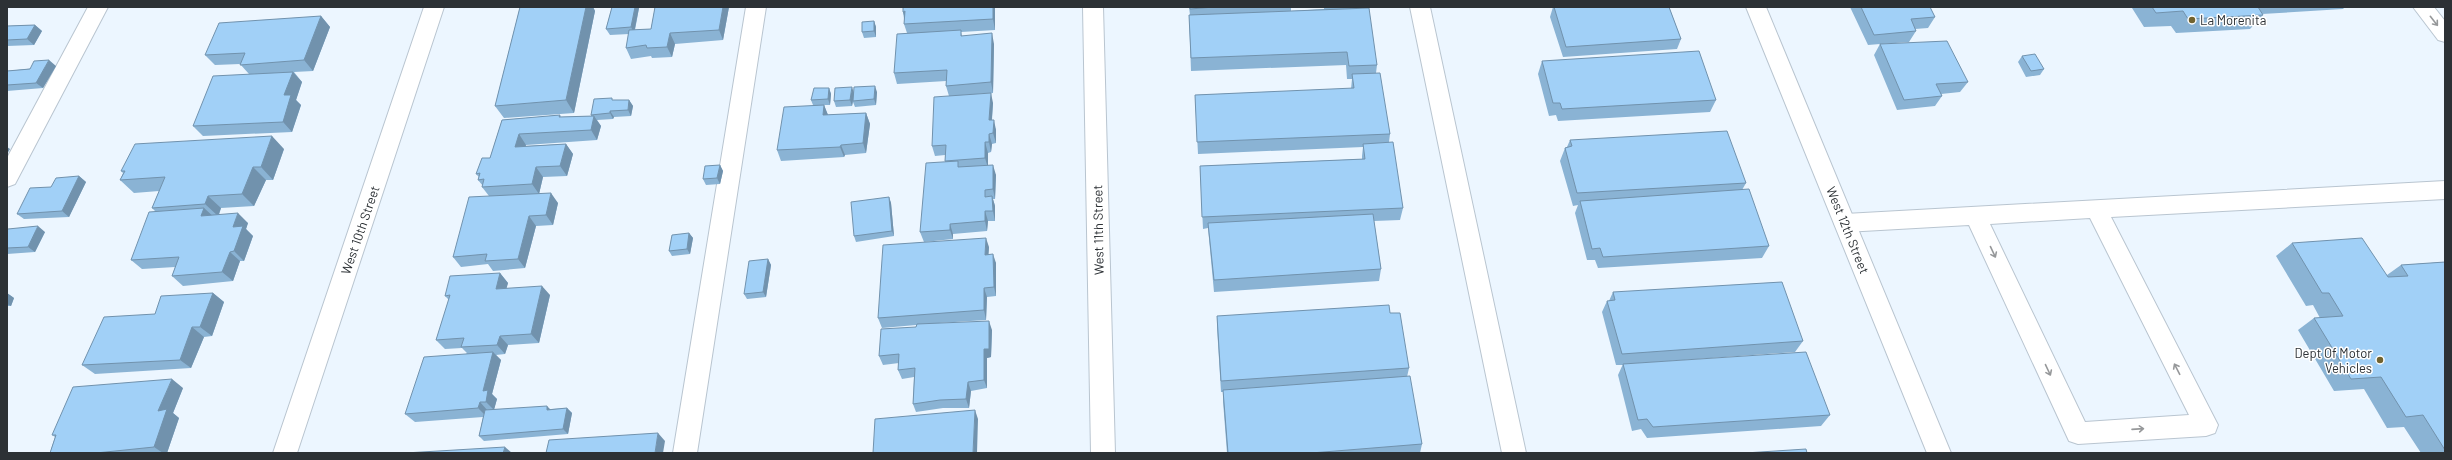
<svg xmlns="http://www.w3.org/2000/svg" width="2452" height="460" viewBox="0 0 2452 460" font-family="Barlow,sans-serif">
<style>
.lines{fill:none;stroke-linecap:round;stroke-linejoin:round}
.lane-casing{stroke:#b9c5d0;stroke-width:2}
.street-casing{stroke:#b9c5d0;stroke-width:2}
.primary-casing{stroke:#b9c5d0;stroke-width:2}
.lane{fill:#fff;fill-rule:evenodd}
.street{fill:#fff;fill-rule:evenodd}
.primary{fill:#fff;fill-rule:evenodd}
.wall{fill:#8ab3d4}
.shaded-wall{fill:#7192ad}
.building{fill:#a1d0f7;stroke:#7192ad}
.oneway{stroke:#96989a}
.poi-dot{fill:#716330;stroke:#fff;stroke-width:1.5}
.labels{text-anchor:middle;stroke-width:3;stroke-linejoin:round;paint-order:stroke}
.poi-label{font-size:13px;fill:#2c3135;stroke:#fff;text-anchor:start}
.street-label{font-size:13px;fill:#2c3135;stroke:#fff}
</style>
<rect width="100%" height="100%" fill="#ecf6ff"/>
<g class="lines">
<g class="lane-casing">
<path id="lane" d="M88,7H108L15,184L7,187V158Z
M746,7H766L697,453H673Z
M1410,7H1430L1526,453H1502Z
M2445,181V199L2111,217L2218,425L2215,433L2206,436L2078,444L2069,441L1969,225L1845,232L1837,229L1834,223L1837,217L1845,214ZM2090,218L2189,415L2085,422L1990,224Z"/>
</g>
<g class="street-casing">
<path id="street" d="M424,7H444L297,453H273Z
M1083,7H1103L1115,453H1091Z
M1746,7H1766L1951,453H1927Z"/>
</g>
<g class="primary-casing">
<path id="primary" d="M2413,7H2434L2445,21V42L2438,40Z"/>
</g>
<use href="#lane" class="lane"/>
<use href="#street" class="street"/>
<use href="#primary" class="primary"/>
</g>
<path class="wall" d="M520,7H593L595,11L574,113L504,118L495,106Z
M612,7H638L639,8L635,30L651,29L655,7H729L723,40L675,44L672,57L652,58L651,56L631,59L626,48L629,34L610,35L606,29Z
M995,7V30L961,32L962,36L994,44L993,93L978,94L993,103L992,120L996,130V143L992,144L991,152L988,153V166L996,175L995,199H993L995,206V221H988L987,231L953,234V239L924,242L920,232L945,162V155L935,156L932,146L949,96L946,86V81L897,84L894,73L907,33L904,24V19L903,12Z
M1189,7H1291V11L1324,9V7H1356L1377,65L1376,73L1390,134L1389,142L1403,208L1400,220L1374,221L1381,269L1379,281L1214,292L1208,228L1203,229L1200,166L1362,159V156L1363,147L1198,154L1195,95L1351,89L1352,79H1347L1346,65L1191,71L1189,15H1190Z
M1553,7H1669L1681,39L1677,49L1563,57L1550,17Z
M1850,7H1930L1935,17L1928,28L1915,29L1916,31L1909,42L1882,44L1968,82L1960,92L1941,94L1942,96L1935,106L1897,110L1874,55L1880,44L1868,45Z
M2133,7H2345L2343,9L2262,14L2263,15L2250,29L2176,33L2171,26L2144,27L2132,8Z
M321,16L330,27L313,71L294,72L302,82L296,100L301,105L292,132L203,136L193,126L249,74L240,64L215,65L205,55Z
M874,21L876,27V37L864,38L862,32Z
M35,25L42,31L34,45L7,46V26Z
M2022,56L2044,69L2040,75L2026,77L2018,62Z
M1542,61L1716,100L1710,112L1558,121L1556,115L1549,116L1538,74Z
M56,66L43,88L7,91V71Z
M829,88L831,94L830,105H824L828,115L866,113L870,124L866,153L845,155L844,157L781,161L777,150L813,105L811,100Z
M854,92H877L876,105L855,107L853,102L852,106L836,107L834,101Z
M614,100H629L633,106L631,116L614,117L613,119L597,120L601,126L597,140L526,145L525,146L566,144L573,154L567,176L543,177L539,194L558,203L553,225L536,226L525,268L493,271L488,264L461,267L453,257L489,196L482,187L483,186L478,180L479,177L476,174L490,158L502,120L560,115L561,117L591,116V115Z
M1570,140L1746,183L1742,190L1769,246L1762,258L1598,268L1595,260H1587L1575,213L1578,205L1573,206L1560,161L1565,148L1567,147Z
M284,149L273,180H266L254,206L221,208L219,215L248,223L246,229L253,236L244,261H240L233,281L183,286L172,276L175,267L142,269L131,260L156,212L152,208L159,191L134,193L120,180L123,173L121,171Z
M720,165L723,171L720,184L706,185L703,179Z
M79,176L86,182L69,217L24,219L17,214L51,187Z
M889,197L891,203L894,236L856,242L854,236Z
M7,230L45,232L35,252L7,254Z
M689,233L693,238L690,254L672,256L669,251Z
M2292,243L2387,275L2401,265L2445,262V453H2421L2404,427L2387,428L2364,389L2334,391L2298,330L2314,318H2320L2313,305L2306,306L2276,256Z
M989,247L988,254L996,263V296L987,297L986,320L939,323L992,330L991,357L987,358V388L971,391L969,408H943L916,412L913,404L914,377L902,379L898,370L899,363L883,365L879,356L916,327V325L882,328L878,318Z
M768,259L771,265L766,297L747,299L744,294Z
M500,273L508,283L506,288L550,295L539,343L508,345L505,354L496,355L501,360L492,394L497,399L494,409H551L567,408L572,413L568,434L484,441L479,436L483,417L415,422L405,414L467,353L462,348L445,349L436,340L449,300L445,296Z
M1613,292L1803,341L1795,352L1616,365L1602,312L1607,301H1609Z
M7,293L14,298L11,306H7Z
M213,293L224,302L212,336L204,337L191,368L95,374L82,365L155,314Z
M1390,313L1409,368L1407,377L1422,444L1420,453H1227L1223,401V392H1221L1217,327V316Z
M1623,364L1830,415L1821,426L1647,438L1641,429L1632,431L1618,375Z
M183,388L173,413L179,418L167,453H50L55,437L52,435Z"/>
<path class="shaded-wall" d="M586,7H593L595,11L574,113L566,100Z
M635,7H638L639,8L634,33L631,27Z
M723,7H729L723,40L719,30Z
M993,7H995V30L993,19Z
M905,11L906,22L903,12Z
M321,16L330,27L313,71L304,60Z
M874,21L876,27V37L874,31Z
M35,25L42,31L34,45L27,39Z
M670,33L675,44L672,57L667,47Z
M992,33L994,44L993,93L991,82Z
M49,60L56,66L43,88L36,83Z
M293,72L302,82L296,100L301,105L292,132L283,122L284,95Z
M875,86L877,92L876,105L874,99Z
M852,87L854,93L852,106L850,100Z
M829,88L831,94L830,105L828,99Z
M991,93L993,103L991,130L989,120Z
M629,100L633,106L631,116L628,110Z
M824,105L828,115H823Z
M610,111L614,117L613,119L610,113Z
M866,113L870,124L866,153L863,143Z
M594,116L601,126L597,140L591,130Z
M994,120L996,130V143L993,133Z
M519,134L526,145L523,157L515,147Z
M989,134L992,144L991,152L989,142Z
M272,136L284,149L273,180L261,167Z
M985,142L988,153V168L985,158Z
M566,144L573,154L567,176L560,166Z
M841,145L845,155L844,157L840,147Z
M7,147L10,149L7,154Z
M720,165L723,171L720,184L717,178Z
M993,165L996,175L995,199L993,189Z
M253,167L266,180L254,206L242,194Z
M536,167L543,177L539,194L532,184Z
M79,176L86,182L69,217L62,211Z
M551,193L558,203L553,225L546,215Z
M208,196L221,208L218,216L205,204Z
M992,196L995,206V221L993,211Z
M889,197L891,203L894,236L892,231Z
M204,208L215,218L201,216Z
M985,211L988,221L987,231L985,221Z
M238,213L248,223L246,229L253,236L244,261L234,251L233,227Z
M529,216L536,226L525,268L518,259Z
M950,224L953,234V239L950,230Z
M38,226L45,232L35,252L28,247Z
M689,233L693,238L690,254L687,249Z
M986,238L989,247L988,264L985,255Z
M230,252L240,261L233,281L222,272Z
M993,254L996,263V296L994,287Z
M768,259L771,265L766,297L763,292Z
M500,273L508,283L504,298L496,289Z
M542,286L550,295L539,343L531,334Z
M984,288L987,297L986,320L984,310Z
M7,293L14,298L11,306L7,304Z
M213,293L224,302L212,336L200,327Z
M989,321L992,330L991,357L987,358V388L984,380V349Z
M192,327L204,337L191,368L180,360Z
M500,336L508,345L505,354L497,345Z
M493,352L501,360L492,394L497,399L494,410L486,402L483,391Z
M172,379L183,388L173,413L179,418L167,453H163L154,447L158,411Z
M968,382L971,391L969,408L966,399Z
M480,402L488,411L487,417L478,408Z
M547,406L552,411L547,410Z
M567,408L572,413L568,434L563,429Z
M975,410L978,419L977,453H973Z
M658,433L665,441L663,453H655Z
M505,447L512,453H503Z"/>
<path class="building" d="M520,7H586L566,100L495,106Z
M612,7H635L631,27L606,29Z
M655,7H723L719,30L670,33L667,47L647,48L646,45L626,48L629,30L651,29Z
M903,7H993V19L904,24L905,11L903,12Z
M1190,7H1214L1190,9Z
M1554,7H1669L1681,39L1566,47Z
M1861,7H1930L1935,17L1911,19L1916,31L1874,35Z
M2152,7H2258L2263,15L2188,19L2183,11L2156,13Z
M1369,8L1377,65L1349,66L1347,52L1191,58L1189,15Z
M321,16L304,60L240,65L245,53L205,55L219,23Z
M874,21V31L862,32V22Z
M35,25L27,39L7,40V26Z
M961,30V36L992,33L991,82L946,86L947,70L894,73L897,34Z
M1947,41L1968,82L1936,84L1942,96L1904,100L1880,44Z
M1699,51L1716,100L1562,109L1560,103H1553L1542,61Z
M2035,54L2044,69L2031,71L2022,56Z
M49,60L36,83L7,85V71L30,69L34,61Z
M293,72L284,95H291L283,122L193,126L213,76Z
M1380,73L1390,134L1197,142L1195,95L1354,88L1352,74Z
M875,86L874,99L853,101L854,87Z
M852,87L850,100L834,101L835,88Z
M814,88H829L828,99L811,100Z
M991,93L989,120H994L993,133L989,134V142H985V158L945,161L946,145L932,146L934,97Z
M612,98V100H629L628,110L610,111V113L591,115L594,99Z
M824,105L823,115L866,113L863,143L841,145L840,147L777,150L784,107Z
M560,115L559,117L594,116L591,130L519,134L515,147L566,144L560,166L536,167L532,184L482,187L484,179L478,180L480,173L476,174L482,158H490L502,120Z
M1727,131L1746,183L1577,193L1565,148L1572,146L1570,140Z
M272,136L261,167H253L242,194L208,196L205,204L152,208L165,177L120,180L125,171H121L135,144Z
M1393,142L1403,208L1202,217L1200,166L1365,159L1363,144Z
M958,161V167L993,165V189L985,190V197L992,196L993,211H985V221L950,224V230L920,232L926,163Z
M720,165L717,178L703,179L705,166Z
M79,176L62,211L17,214L30,188L51,187L56,178Z
M1749,189L1769,246L1603,257L1600,248L1592,249L1580,201Z
M551,193L546,215L529,216L518,259L485,261L487,254L453,257L469,197Z
M889,197L892,231L854,236L851,202Z
M204,208L201,216L238,213L233,227L243,226L234,251L230,252L222,272L172,276L179,257L131,260L149,212Z
M1373,214L1381,269L1214,280L1208,223Z
M38,226L28,247L7,248V230L8,229Z
M689,233L687,249L669,251L672,235Z
M986,238L985,255L993,254L994,287L984,288V310L878,318L883,245Z
M2362,238L2388,277L2408,276L2401,265L2445,262V450L2423,415L2406,417L2381,377L2351,379L2314,318L2343,316L2329,293H2322L2292,243Z
M768,259L763,292L744,294L749,261Z
M500,273L496,289L542,286L531,334L500,336L497,345L461,347L464,338L436,340L450,295L445,296L450,276Z
M1782,282L1803,341L1622,354L1607,301L1615,300L1613,292Z
M213,293L200,327H192L180,360L82,365L104,317L155,314L161,296Z
M1389,305L1390,313H1400L1409,368L1221,381L1217,316Z
M989,321V349H984V380L968,382L966,399L940,400L913,404L915,368L898,370L899,354L879,356L881,329L916,327L917,324Z
M493,352L483,391L488,390L486,402H480L478,408L405,414L424,357Z
M1806,352L1830,415L1653,427L1647,419L1638,420L1623,364Z
M1410,376L1422,444L1311,453H1228L1223,390Z
M172,379L158,411L167,409L154,447L96,453H50L56,435H52L73,387Z
M547,406V410L567,408L563,429L479,436L485,410Z
M975,410L973,453H873L875,419Z
M658,433L655,453H546L549,440Z
M505,447L503,453H405Z
M1806,449L1807,453H1745Z"/>
<defs><path id="oneway-shaft" d="M-6 0H5M1.5-3L5.5 0L1.5 3" fill="none" stroke-width="1.6" stroke-linecap="round" stroke-linejoin="round"/></defs>
<g class="oneway">
<use href="#oneway-shaft" transform="translate(2434 21) rotate(52)"/>
<use href="#oneway-shaft" transform="translate(1993 252) rotate(65)"/>
<use href="#oneway-shaft" transform="translate(2177 369) rotate(-117)"/>
<use href="#oneway-shaft" transform="translate(2048 370) rotate(65)"/>
<use href="#oneway-shaft" transform="translate(2138 429) rotate(-4)"/>
</g>
<g class="poi-dot">
<circle cx="2192" cy="20" r="4"/>
<circle cx="2380" cy="360" r="4"/>
</g>
<g class="labels">
<g class="poi-label">
<text x="2200" y="25">La Morenita</text>
<text x="2372" y="358" text-anchor="end">Dept Of Motor<tspan x="2372" dy="15">Vehicles</tspan></text>
</g>
<g class="street-label">
<text transform="translate(360 230) rotate(-71)" y="5">West 10th Street</text>
<text transform="translate(1098 230) rotate(-91)" y="5">West 11th Street</text>
<text transform="translate(1848 230) rotate(68)" y="5">West 12th Street</text>
</g>
</g>
<rect width="2452" height="460" fill="none" stroke="#2c3135" stroke-width="16"/>
</svg>
